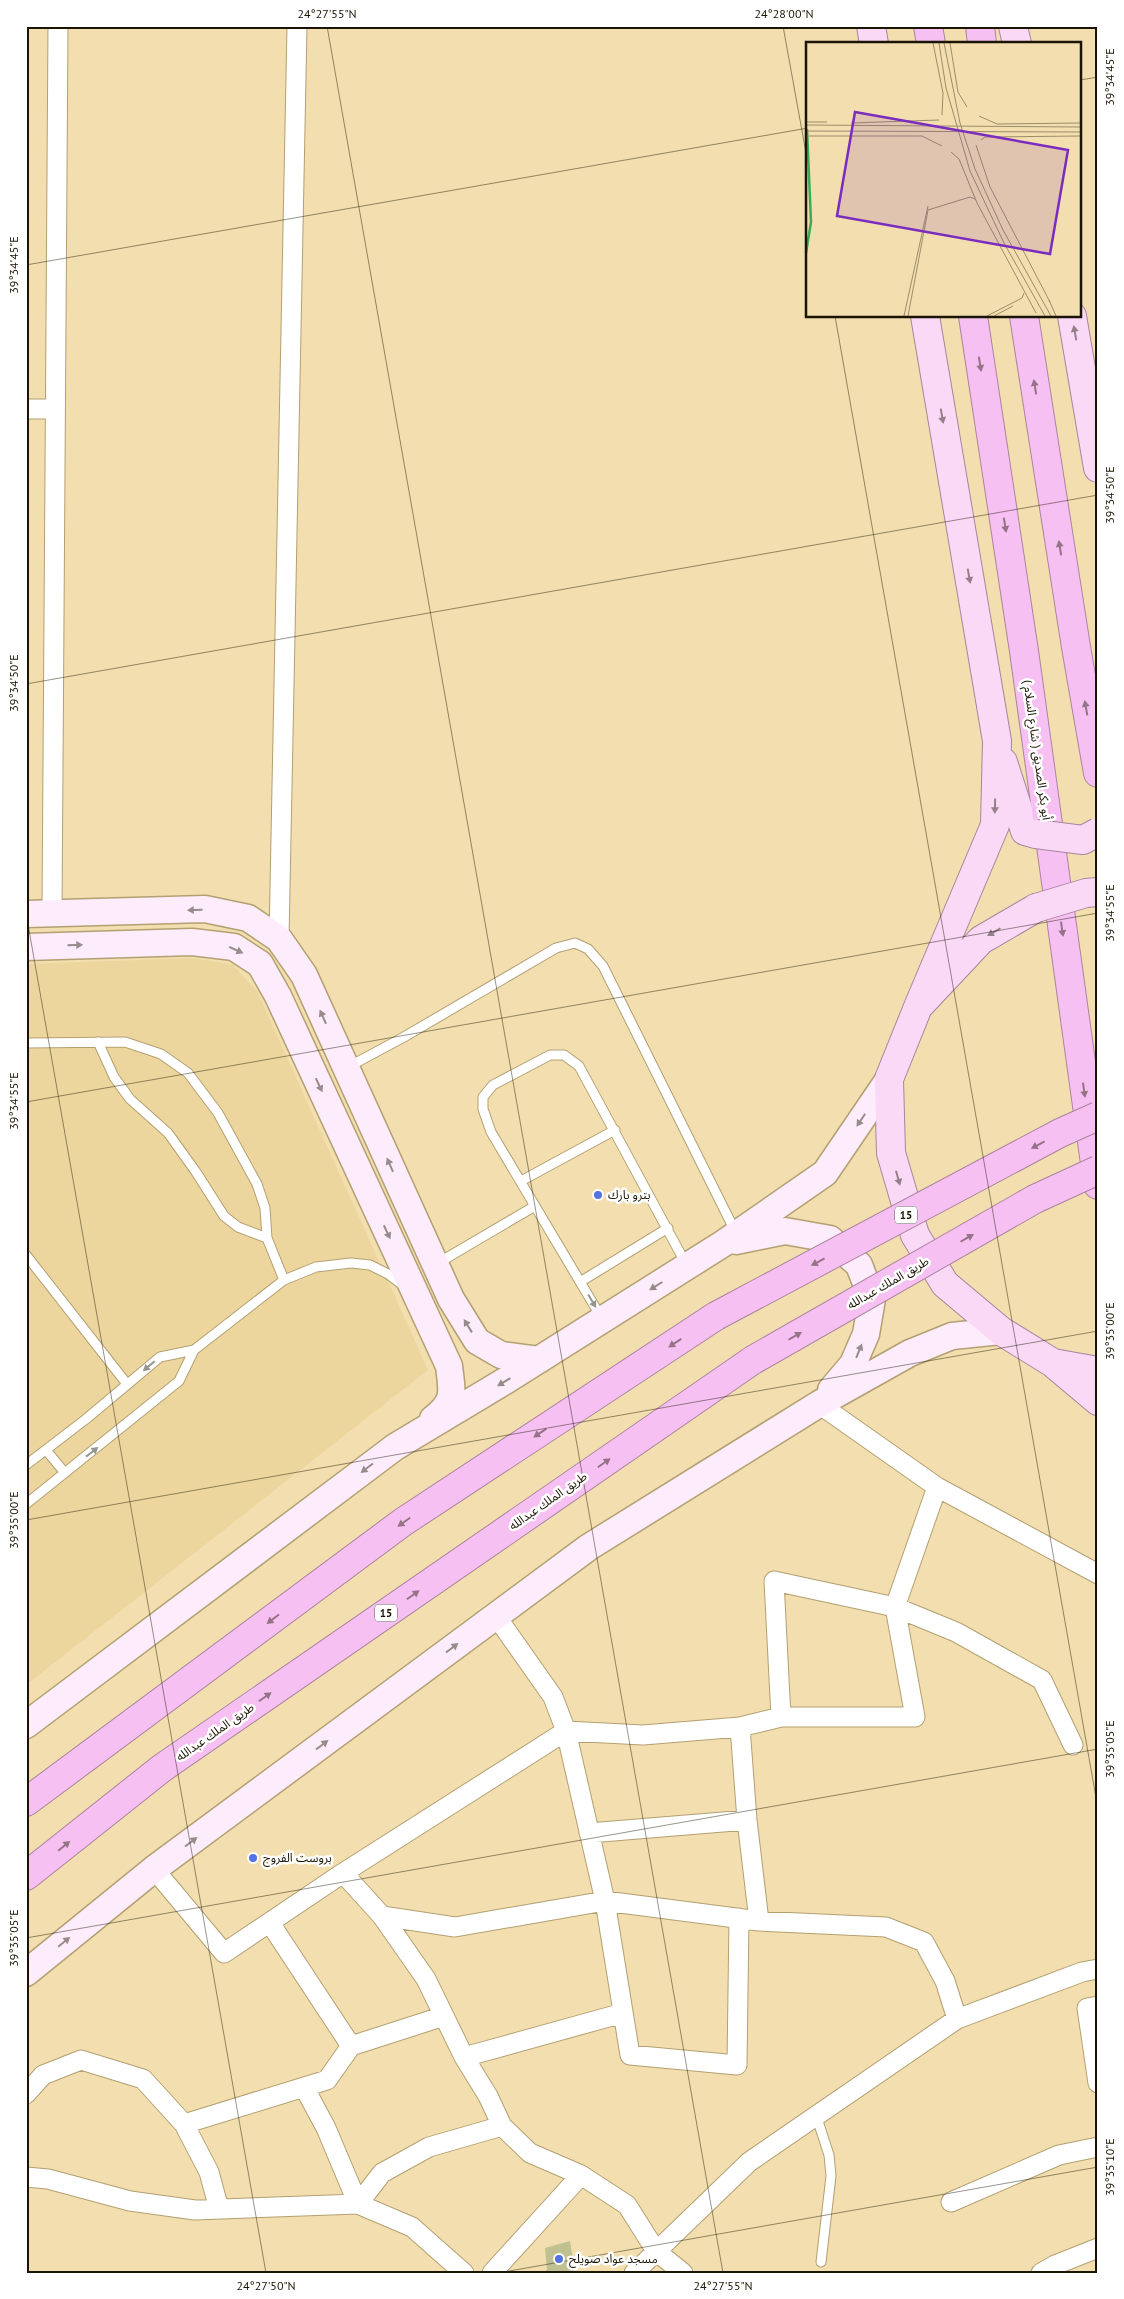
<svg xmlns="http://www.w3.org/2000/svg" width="1124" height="2299" viewBox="0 0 1124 2299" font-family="'PT Sans','Noto Sans Arabic',sans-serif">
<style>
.built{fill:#edd69e}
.building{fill:#c0c190}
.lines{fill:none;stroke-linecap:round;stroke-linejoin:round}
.service-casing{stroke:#b3a072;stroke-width:11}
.minor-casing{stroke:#b3a072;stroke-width:21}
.secondary-casing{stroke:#b3a072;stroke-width:29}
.primary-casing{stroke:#aa849e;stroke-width:30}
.motorway-casing{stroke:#aa849e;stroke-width:30}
.service{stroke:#fff;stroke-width:9}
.minor{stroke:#fff;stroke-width:19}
.secondary{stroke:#fdecfb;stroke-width:26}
.primary{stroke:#fad9f7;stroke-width:28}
.motorway{stroke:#f7c0f2;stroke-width:28}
.primary-bridge-casing{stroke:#aa849e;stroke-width:30;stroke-linecap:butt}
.motorway-bridge-casing{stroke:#aa849e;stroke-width:30;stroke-linecap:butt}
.primary-bridge{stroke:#fad9f7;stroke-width:28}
.motorway-bridge{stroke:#f7c0f2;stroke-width:28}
.oneway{fill:#968089}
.oneway2{fill:#947386}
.oneway3{fill:#978b8b}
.oneway4{fill:#98958e}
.ticks{fill:none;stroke:#1b1403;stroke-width:1;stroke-opacity:0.45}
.poi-dot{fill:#5272e6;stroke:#fff;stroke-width:2}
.labels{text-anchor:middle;stroke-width:5;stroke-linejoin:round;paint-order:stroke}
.shield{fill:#fff;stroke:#5f5a4f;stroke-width:1}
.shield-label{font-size:11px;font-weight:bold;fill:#1b1403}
.street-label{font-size:12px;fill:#1b1403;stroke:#fff}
.poi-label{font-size:12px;fill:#1b1403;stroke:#fff;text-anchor:start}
.inset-river{fill:none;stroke:#39ac58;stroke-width:2.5}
.inset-road{fill:none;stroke:#9c8d6a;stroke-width:1}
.view{fill:#7b2cbf;fill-opacity:0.15;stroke:#7b2cbf;stroke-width:2.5}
.inset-edge{fill:none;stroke:#1b1403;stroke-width:2.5}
.neatline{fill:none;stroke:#1b1403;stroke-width:2}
.ticks-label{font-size:12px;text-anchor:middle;fill:#1b1403}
</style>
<rect width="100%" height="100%" fill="#f2deae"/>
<path class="built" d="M193,958L233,965L257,991L428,1370L26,1685V964Z"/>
<path class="building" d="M570,2241L575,2273H540L547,2270L545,2248Z"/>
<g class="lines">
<g class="service-casing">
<path id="service" d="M98,1042L114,1077L130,1099L168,1133L196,1172L224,1216L238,1227L267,1238
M26,1043L125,1042L161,1054L188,1073L218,1113L257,1184L265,1208L267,1238L284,1280
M348,1067L404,1037L556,948L575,943L588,949L603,966L736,1233
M521,1181L615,1130
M26,1255L127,1384
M438,1263L535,1206
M580,1282L668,1228
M601,1317L491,1132L483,1109V1097L493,1085L550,1055H564L579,1066L686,1264
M46,1450L65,1473
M26,1465L86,1419L160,1357L194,1350
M26,1504L179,1381L194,1350L284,1280L316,1267L351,1263L370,1265L388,1274L404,1286
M816,2115L829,2155L831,2176L821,2262"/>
</g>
<g class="minor-casing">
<path id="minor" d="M26,409H55
M52,913L58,26
M279,939L297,26
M819,1404L937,1487L1098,1574
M496,1616L553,1697L566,1731L605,1901L630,2055L737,2065L739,1918
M781,1717L774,1581L895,1607L956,1632L1042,1680L1073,1745
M740,1727L747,1820L759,1921
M589,1833L747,1820
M154,1869L224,1953L343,1873L566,1731L643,1735L740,1727L781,1717H915L895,1607L937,1487
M343,1873L382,1916L426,1979L464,2057L488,2096L502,2126L530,2153L581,2175L627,2205L656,2251L683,2273
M382,1916L455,1927L605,1901L759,1921L886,1927L924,1942L945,1981L957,2019
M270,1923L351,2046
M1098,2006L1087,2008L1098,2083
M464,2057L623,2013
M304,2087L326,2128L358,2204L382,2173L429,2147L502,2126
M26,2094L43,2075L81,2060L143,2079L184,2124L209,2172L219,2209
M184,2124L327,2080L351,2046L444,2016
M26,2177L48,2179L130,2201L195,2210L358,2204L412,2227L464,2273
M951,2202L1059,2155L1098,2147
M492,2273L581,2175
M634,2273L749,2162L957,2019L1082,1972L1098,1969
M1041,2273L1055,2265L1098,2248"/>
</g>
<g class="secondary-casing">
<path id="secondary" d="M26,914L205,909L248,918L279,939L304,975L451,1299L477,1341L501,1355L539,1360
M26,947L192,942L234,947L260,964L278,996L449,1366C452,1392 456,1401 433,1419
M736,1241L785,1231L830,1239L859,1265L872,1299L866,1334L853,1364L831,1390
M26,1725L395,1447L505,1381L724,1243L825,1173L889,1079
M26,1973L154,1869L589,1547L819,1404L910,1353L952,1336L1001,1331"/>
</g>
<g class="primary-casing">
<path id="primary" d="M871,26L874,44
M1013,26L1017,44
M1072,316L1098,468
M1003,762L1025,831L1036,834
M1036,908L981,940L918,1007L889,1079L891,1153L915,1235L945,1284L1001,1331L1053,1363L1098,1371
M918,1007L995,825L997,741L925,316
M1054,1364L1098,1401"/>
</g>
<g class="motorway-casing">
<path id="motorway" d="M928,26L931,44
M980,26L982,44
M973,316L1024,651L1098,1185
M1024,316L1076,647L1098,773
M26,1802L403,1522L716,1316
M26,1876L162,1768L753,1360"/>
</g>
<use href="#service" class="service"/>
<use href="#minor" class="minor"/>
<use href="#secondary" class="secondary"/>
<use href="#primary" class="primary"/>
<use href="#motorway" class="motorway"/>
<g class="primary-bridge-casing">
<path id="primary-bridge" d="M1036,834L1083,840L1098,832
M1036,908L1086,893L1098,892"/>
</g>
<g class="motorway-bridge-casing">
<path id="motorway-bridge" d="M716,1316L1060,1133L1098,1116
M753,1360L1035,1199L1098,1170"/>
</g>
<use href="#primary-bridge" class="primary-bridge"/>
<use href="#motorway-bridge" class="motorway-bridge"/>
</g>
<defs><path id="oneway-solid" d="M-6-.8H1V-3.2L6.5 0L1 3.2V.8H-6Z" transform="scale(1.25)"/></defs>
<g class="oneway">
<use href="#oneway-solid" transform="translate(1075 333) rotate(-100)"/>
<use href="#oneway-solid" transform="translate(942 416) rotate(80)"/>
<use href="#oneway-solid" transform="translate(969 576) rotate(80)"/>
<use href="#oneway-solid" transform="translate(995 806) rotate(91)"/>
<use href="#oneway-solid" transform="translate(994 932) rotate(150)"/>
<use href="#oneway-solid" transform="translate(898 1178) rotate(74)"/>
</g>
<g class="oneway2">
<use href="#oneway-solid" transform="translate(980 364) rotate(81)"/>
<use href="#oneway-solid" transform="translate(1035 387) rotate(-99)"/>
<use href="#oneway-solid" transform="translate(1005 525) rotate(81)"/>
<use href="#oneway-solid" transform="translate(1060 548) rotate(-99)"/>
<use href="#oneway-solid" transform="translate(1086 708) rotate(-100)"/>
<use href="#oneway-solid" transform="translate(1062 929) rotate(82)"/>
<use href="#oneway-solid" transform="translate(1084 1090) rotate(82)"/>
<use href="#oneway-solid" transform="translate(1038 1145) rotate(152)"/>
<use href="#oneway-solid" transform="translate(967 1238) rotate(-30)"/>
<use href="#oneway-solid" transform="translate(818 1262) rotate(152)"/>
<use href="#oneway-solid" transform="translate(795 1336) rotate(-30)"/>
<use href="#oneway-solid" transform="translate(675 1343) rotate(147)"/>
<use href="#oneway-solid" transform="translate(540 1433) rotate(147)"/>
<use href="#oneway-solid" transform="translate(604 1463) rotate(-35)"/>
<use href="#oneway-solid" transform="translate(404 1522) rotate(145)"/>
<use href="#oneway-solid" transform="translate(413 1595) rotate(-35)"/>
<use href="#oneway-solid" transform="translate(273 1619) rotate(143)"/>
<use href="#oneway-solid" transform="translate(265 1697) rotate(-35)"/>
<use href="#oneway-solid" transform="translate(64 1846) rotate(-39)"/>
</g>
<g class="oneway3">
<use href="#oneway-solid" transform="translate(195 910) rotate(178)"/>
<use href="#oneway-solid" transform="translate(75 945) rotate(-2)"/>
<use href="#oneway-solid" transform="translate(236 950) rotate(24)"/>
<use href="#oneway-solid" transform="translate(323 1017) rotate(-114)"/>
<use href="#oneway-solid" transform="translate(319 1085) rotate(65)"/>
<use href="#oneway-solid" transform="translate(861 1120) rotate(124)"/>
<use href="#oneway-solid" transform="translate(390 1165) rotate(-114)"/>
<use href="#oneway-solid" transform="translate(387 1232) rotate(65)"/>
<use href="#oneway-solid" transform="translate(656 1286) rotate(148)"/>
<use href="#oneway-solid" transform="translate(468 1326) rotate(-122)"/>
<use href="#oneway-solid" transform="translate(859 1351) rotate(-68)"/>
<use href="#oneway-solid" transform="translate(504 1382) rotate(149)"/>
<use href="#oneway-solid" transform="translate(367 1468) rotate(143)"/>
<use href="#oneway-solid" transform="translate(452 1648) rotate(-37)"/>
<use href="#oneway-solid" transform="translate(322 1745) rotate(-37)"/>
<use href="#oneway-solid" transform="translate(191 1842) rotate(-37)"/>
<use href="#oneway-solid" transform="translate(64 1942) rotate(-39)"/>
</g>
<g class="oneway4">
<use href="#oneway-solid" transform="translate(592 1301) rotate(59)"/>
<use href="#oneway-solid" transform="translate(149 1366) rotate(140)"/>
<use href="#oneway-solid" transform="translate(92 1452) rotate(-38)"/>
</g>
<path class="ticks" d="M327,26L723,2273M783,26L808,164M1080,80L1098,77M26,265L808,128M835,316L1098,1809M26,684L1098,495M26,913L266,2273M26,1102L1098,913M26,1520L1098,1331M26,1938L1098,1749M498,2273L1098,2167"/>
<g class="poi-dot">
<circle cx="598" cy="1195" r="5"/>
<circle cx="253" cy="1858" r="5"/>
<circle cx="559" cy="2259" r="5"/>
</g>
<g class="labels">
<g class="shield">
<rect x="895" y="1206.5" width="22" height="17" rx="4"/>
<rect x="375" y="1604.5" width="22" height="17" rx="4"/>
</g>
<g class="shield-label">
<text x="906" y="1219">15</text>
<text x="386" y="1617">15</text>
</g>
<g class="street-label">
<text transform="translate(1037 750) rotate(82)" y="4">( شارع السلام ) أبو بكر الصديق</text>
<text transform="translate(888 1283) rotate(-30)" y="4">طريق الملك عبدالله</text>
<text transform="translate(548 1501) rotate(-35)" y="4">طريق الملك عبدالله</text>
<text transform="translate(215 1732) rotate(-35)" y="4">طريق الملك عبدالله</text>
</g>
<g class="poi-label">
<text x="608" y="1199">بترو بارك</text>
<text x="263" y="1862">بروست الفروج</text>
<text x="569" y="2263">مسجد عواد صويلح</text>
</g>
</g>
<g transform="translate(806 42)">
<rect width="275" height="275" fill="#f2deae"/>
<path class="inset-river" d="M0,211L5,180L1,87"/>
<path class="inset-road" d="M127,1L137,51L136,73M133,1L140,46L164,129L198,201L239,274M138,1L154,81L169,127L197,188L245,274M144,1L152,50L161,65M173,74L191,82L275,81M0,80H21M45,81L133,78M0,83L275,85M0,89L275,90M0,94H116L136,104M175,98L179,95L275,94M170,103L184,145L244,260M145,110L153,117L171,161L230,271M243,258L250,274M98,274L122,164M102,274L122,168L164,155L169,157M181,274L216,256L218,251M188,274L207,264"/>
<path class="view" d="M49,70L262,108L244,212L31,174Z"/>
<rect width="275" height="275" class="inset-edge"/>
</g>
<rect width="1124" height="2299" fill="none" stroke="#ffffff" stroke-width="55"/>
<rect x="28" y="28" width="1068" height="2244" class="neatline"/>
<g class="ticks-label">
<text x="327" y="18">24°27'55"N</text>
<text x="784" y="18">24°28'00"N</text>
<text transform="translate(1110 77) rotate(-90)" y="4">39°34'45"E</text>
<text transform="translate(14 265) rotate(-90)" y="4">39°34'45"E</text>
<text transform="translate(1110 495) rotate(-90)" y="4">39°34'50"E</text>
<text transform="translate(14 683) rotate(-90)" y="4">39°34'50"E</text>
<text transform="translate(1110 913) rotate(-90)" y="4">39°34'55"E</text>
<text transform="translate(14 1101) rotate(-90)" y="4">39°34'55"E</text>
<text transform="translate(1110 1331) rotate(-90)" y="4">39°35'00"E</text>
<text transform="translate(14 1520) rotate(-90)" y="4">39°35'00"E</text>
<text transform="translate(1110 1749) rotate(-90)" y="4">39°35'05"E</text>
<text transform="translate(14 1938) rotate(-90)" y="4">39°35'05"E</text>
<text transform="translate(1110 2167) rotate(-90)" y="4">39°35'10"E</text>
<text x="266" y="2290">24°27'50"N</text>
<text x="723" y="2290">24°27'55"N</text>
</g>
</svg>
